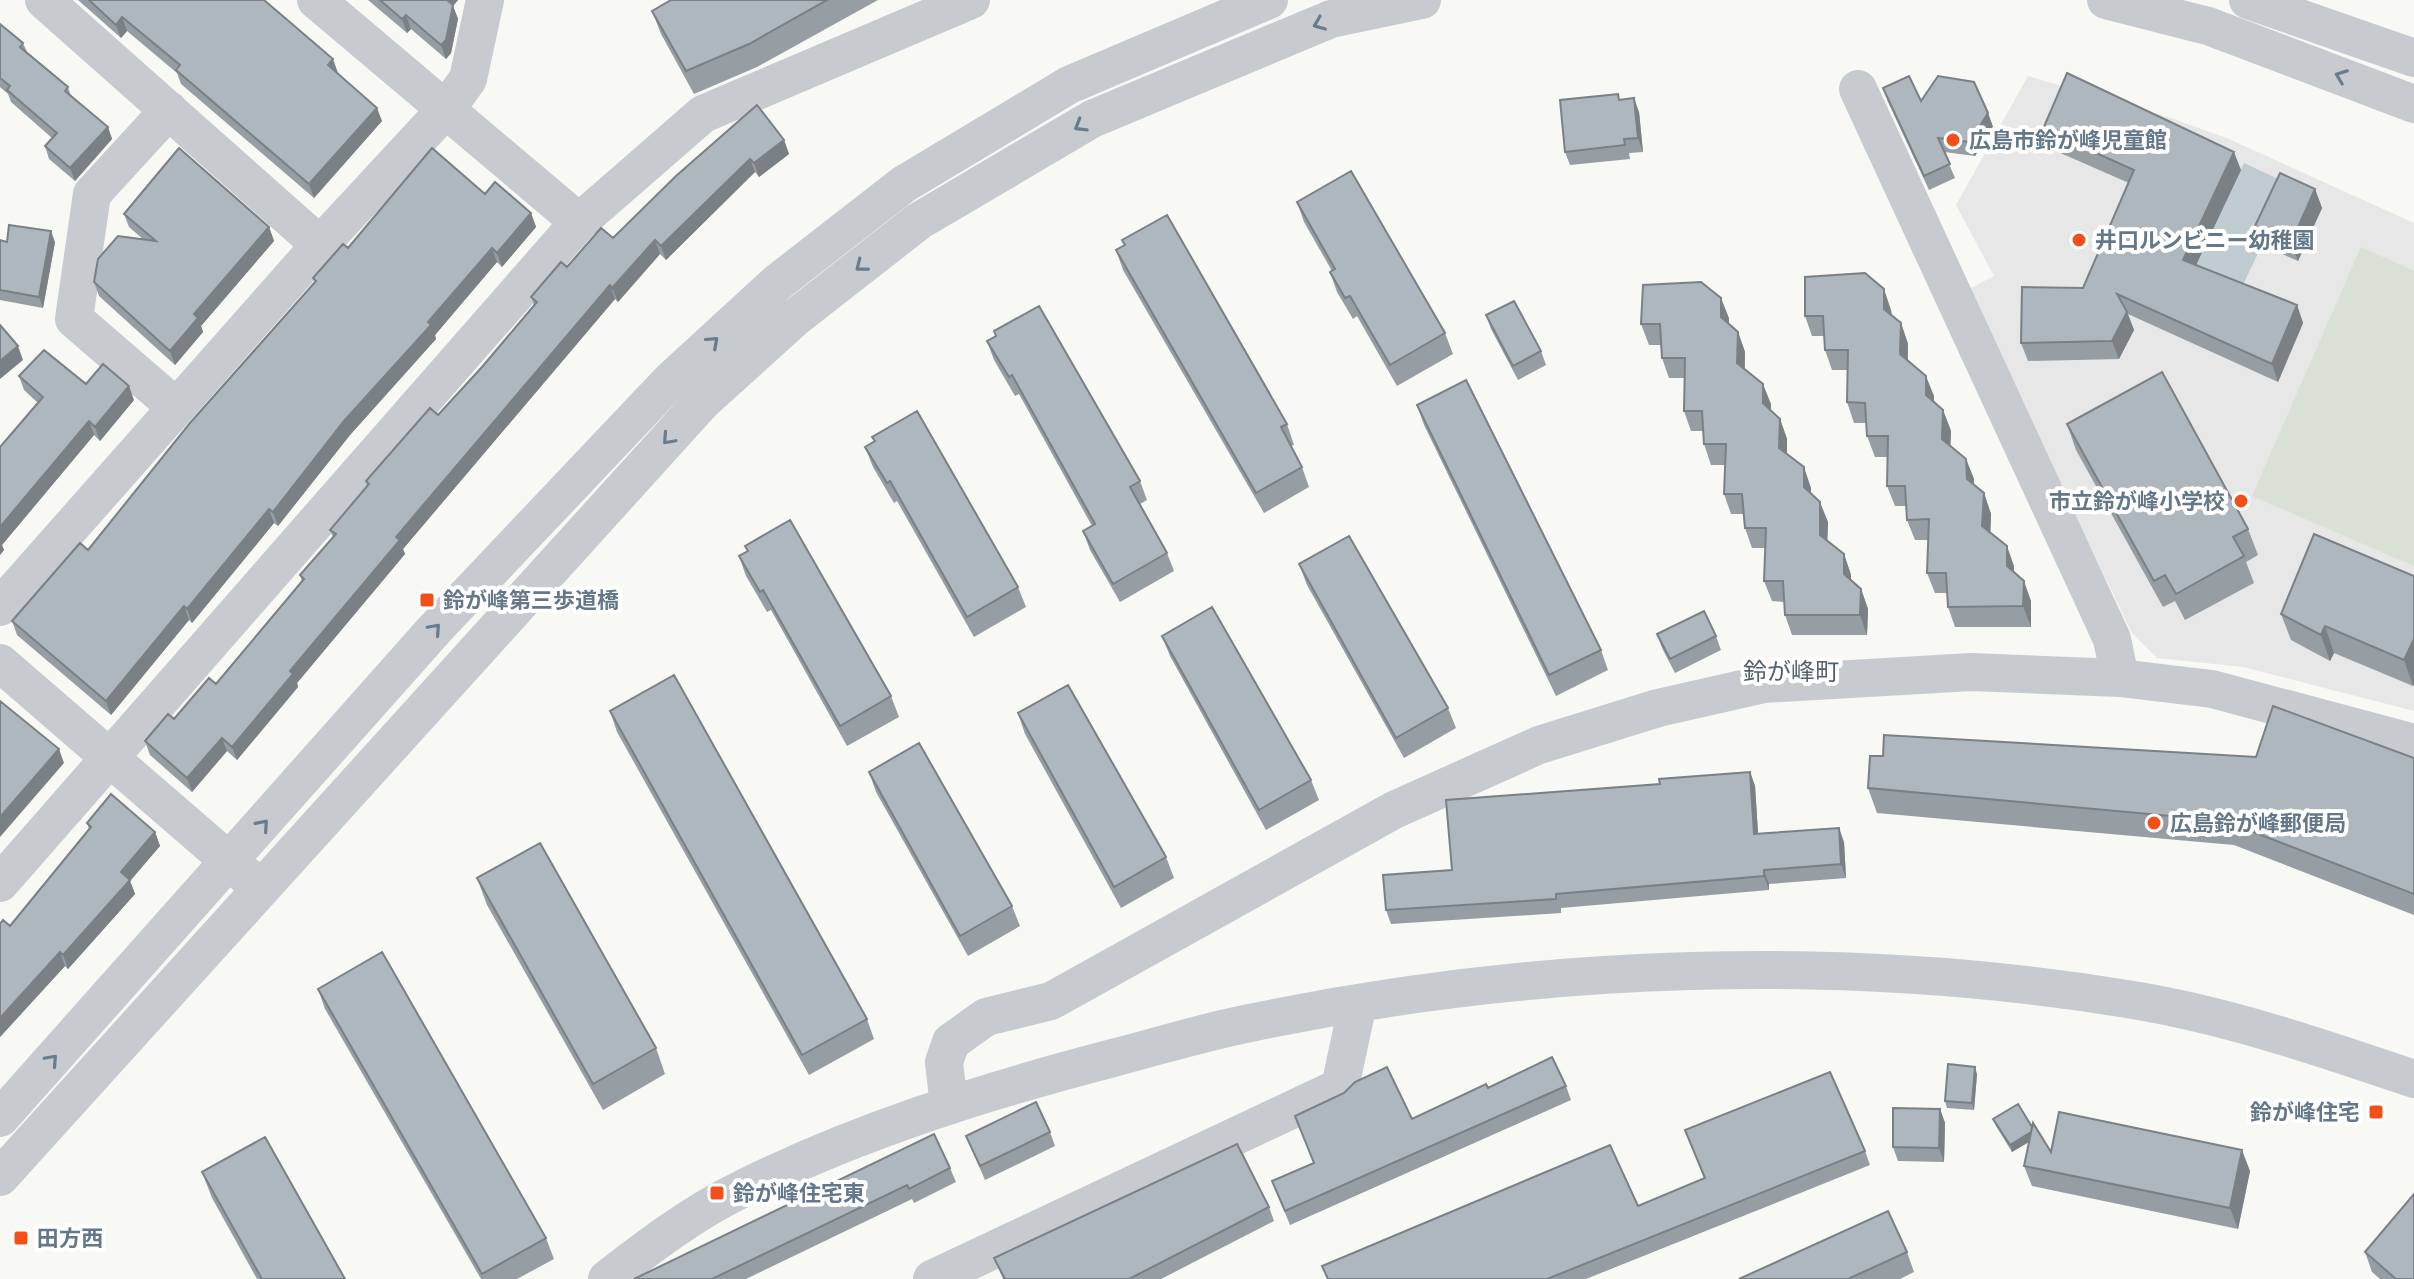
<svg xmlns="http://www.w3.org/2000/svg" width="2414" height="1279" viewBox="0 0 2414 1279" font-family="'DejaVu Sans','Noto Sans JP',sans-serif">
<style>
.built{fill:#e6e7e6}
.green{fill:#d9e0d5}
.water{fill:#c0ccd1}
.lines{fill:none;stroke-linecap:round;stroke-linejoin:round}
.minor{stroke:#c7cbcf;stroke-width:38}
.wall{fill:#969da3}
.shaded-wall{fill:#7a8084}
.building{fill:#aeb7bd;stroke:#7a8084;stroke-width:2}
.oneway{stroke:#697c8c}
.poi-dot{fill:#f35019;stroke:#fff;stroke-width:3}
.labels{text-anchor:middle;stroke-width:8;stroke-linejoin:round;paint-order:stroke}
.poi-label{font-size:22px;font-weight:bold;fill:#647889;stroke:#fff;text-anchor:start}
.neighbourhood-label{font-size:24px;fill:#53616d;stroke:#fff}
</style>
<rect width="100%" height="100%" fill="#f8f8f5"/>
<path class="built" d="M2028,76L2174,119L2229,139L2414,223V711L2243,667L2157,658L2132,633L1967,290L1994,276L1956,205Z"/>
<path class="green" d="M2361,247L2414,271V566L2252,496Z"/>
<path class="water" d="M2244,163L2291,185L2236,299L2190,278Z"/>
<g class="lines">
<path class="minor" d="M44,0L320,245
M316,0L579,222
M2106,0L2208,26L2414,104
M2248,0L2414,58
M1858,89L2112,639L2120,678
M169,110L92,194L74,319L176,407
M0,607L320,245L447,108L468,79L485,0
M0,663L250,879
M0,883L579,222L703,114L971,0
M949,1106L944,1062L951,1042L986,1017L1051,1001L1394,810L1539,745L1658,708L1764,684L1971,672L2120,678L2212,689L2414,743
M0,1118L435,629L670,381L778,282L904,184L1069,85L1269,0
M0,1177L702,402L796,317L919,221L1092,119L1331,19L1422,0
M607,1279C648,1247 693,1213 740,1190C858,1131 986,1091 1113,1058C1159,1046 1204,1032 1250,1023C1537,963 1844,952 2133,1000C2230,1016 2322,1048 2414,1079
M932,1279L1340,1087L1358,1003"/>
</g>
<path class="wall" d="M78,0H264L338,73L382,121L314,198L181,84L177,73L127,31L121,38Z
M368,0H458L453,6L458,19L451,53L446,59L411,29L407,33Z
M671,0H878L757,67L694,94L661,34L652,11Z
M0,24L23,43L27,52L68,87L71,96L108,127L112,139L75,181L49,159L45,146L52,138L11,102L8,94L0,87Z
M1883,88L1921,101L1988,113L1993,127L1975,156L1944,152L1955,178L1929,190L1888,102Z
M1620,100L1639,112L1643,152L1629,153L1630,159L1570,165L1565,152Z
M2043,129L2241,170L2196,265L2297,305L2303,323L2278,382L2128,314L2134,330L2119,359L2028,361L2021,343L2083,288L2129,183L2049,148Z
M784,140L789,154L759,177L755,172L666,260L660,254L618,302L615,299L403,549L405,554L297,683L298,687L237,760L227,751L192,792L150,755L145,741L216,684L302,581L300,575L333,537L330,530L367,486L366,481L438,415L482,367L534,305L531,297L567,267L613,238Z
M2315,189L2322,208L2298,261L2262,245L2255,226Z
M485,194L531,213L536,227L502,267L497,262L435,335L436,339L350,435L278,526L274,523L192,623L189,620L111,715L17,635L12,621L88,550L315,282L313,278L348,248Z
M1297,202L1445,333L1453,354L1397,386L1357,316L1353,319L1337,292L1330,272L1332,271L1304,222Z
M124,214L269,227L274,241L201,326L203,332L175,365L99,296L94,282L143,239L129,227Z
M0,240L7,242H55L43,308L0,300Z
M1122,240L1287,424L1294,445L1291,446L1302,467L1309,487L1264,513L1123,270L1116,250L1124,245Z
M1891,310L1892,315L1901,323L1908,344V361L1934,396V402L1943,410L1951,431L1950,446L1966,459L1974,479V485L1984,493L1991,514L1990,532L2014,566V572L2031,601V627H1955L1948,607L1947,593H1935L1927,573L1928,540H1915L1907,520V506H1895L1887,486L1888,457H1875L1867,436L1866,423H1854L1847,402V370H1832L1825,350L1824,336H1812L1805,316Z
M1486,315L1541,351L1546,365L1518,380L1491,329Z
M1729,318V324L1738,332L1745,352V369L1771,404V410L1780,419L1787,439V454L1811,488V494L1828,522L1827,541L1844,554L1851,575V581L1861,589L1868,609L1867,635H1792L1785,615L1784,602L1772,601L1764,581L1765,548H1752L1745,528L1744,514H1731L1724,494L1725,465H1711L1704,444L1703,431H1691L1684,411V378H1669L1662,358L1661,345H1649L1641,324Z
M994,331L1140,481L1147,500L1140,504L1167,553L1174,571L1120,602L1090,550L1083,531L1092,526L1019,394L1015,396L994,360L987,341L996,336Z
M19,376L86,384L134,400L100,441L94,435L2,545L4,550L0,555V447L38,403L24,390Z
M1417,405L1601,650L1608,670L1556,696L1424,425Z
M2067,424L2248,529L2258,555L2246,562L2254,583L2185,620L2175,601L2163,607L2076,450Z
M872,437L1018,587L1026,607L974,637L897,501L894,503L873,467L865,447L874,442Z
M745,546L891,696L899,717L847,746L771,610L767,612L746,576L739,556L747,551Z
M1299,564L1448,708L1456,728L1404,758L1307,585Z
M2414,576L2413,686L2334,653L2330,661L2291,640L2281,614Z
M1657,634L1716,636L1721,650L1675,673L1662,648Z
M1162,636L1311,780L1319,800L1266,830L1170,656Z
M610,711L867,1019L874,1039L809,1075L617,732Z
M1018,713L1166,857L1174,878L1121,908L1025,734Z
M2256,757L2414,758V915L2234,845L1877,813L1868,788Z
M869,772L1012,906L1020,926L968,956L876,792Z
M1750,772L1755,786L1758,834L1844,842L1846,878L1769,884V890L1561,908V913L1391,924L1386,910L1660,784Z
M87,823L155,832L160,846L130,881L135,894L68,969L65,966L0,1037V924L10,926L89,829Z
M477,878L656,1048L665,1074L603,1110L487,905Z
M318,989L546,1238L554,1259L517,1279H481L325,1009Z
M1977,1074L1974,1110L1947,1108L1945,1101Z
M1566,1086L1571,1100L1290,1225L1272,1181L1314,1163L1295,1116L1412,1119L1488,1088Z
M1940,1109L1945,1123L1944,1162L1898,1161L1893,1147Z
M1993,1119L2032,1127L2051,1152L2250,1171L2238,1229L2032,1186L2024,1166L2029,1142L2012,1152L1996,1126Z
M1685,1130L1865,1151L1870,1165L1586,1279H1327L1322,1266L1638,1206L1704,1178Z
M1050,1132L1055,1146L985,1180L966,1136Z
M950,1168L956,1182L914,1203L912,1199L746,1279H634Z
M202,1172L345,1279H257L212,1198Z
M1269,1207L1274,1221L1161,1279H1003L994,1258Z
M1907,1252L1914,1272L1900,1279H1739Z
M2365,1252L2414,1279H2380L2372,1272Z"/>
<path class="shaded-wall" d="M445,0H458L453,6L458,19L451,53L446,59L441,45Z
M406,15L411,29L407,33L402,19Z
M122,17L127,31L121,38L116,25Z
M333,59L338,73L328,65Z
M1634,98L1639,112L1643,152L1638,138Z
M377,108L382,121L314,198L309,184Z
M1988,113L1993,127L1975,156L1970,142Z
M108,127L112,139L75,181L70,168Z
M784,140L789,154L759,177L754,163Z
M2234,152L2241,170L2190,278L2183,260Z
M750,159L755,172L666,260L661,246Z
M2315,189L2322,208L2298,261L2291,243Z
M531,213L536,227L502,267L497,253Z
M269,227L274,241L201,326L203,332L175,365L170,351L194,314Z
M51,231L55,242L43,308L39,297Z
M655,240L660,254L618,302L612,288Z
M492,248L497,262L435,335L436,339L350,435L278,526L273,512L344,421Z
M610,285L615,299L403,549L405,554L297,683L298,687L237,760L232,747L290,671L396,537Z
M1884,289L1891,310L1892,329L1884,309Z
M1721,298L1729,318V338L1721,317Z
M2297,305L2303,323L2278,382L2272,364Z
M2127,312L2134,330L2119,359L2112,341Z
M1901,323L1908,344L1907,375L1900,354Z
M1738,332L1745,352L1744,383L1737,363Z
M18,346L23,360L0,379V361Z
M1926,376L1934,396V416L1926,395Z
M1763,384L1771,404V424L1763,403Z
M129,386L134,400L100,441L95,427Z
M1943,410L1951,431L1950,460L1942,439Z
M1780,419L1787,439V468L1779,448Z
M89,421L94,435L2,545L4,550L0,555V527Z
M1966,459L1974,479V499L1967,479Z
M1804,467L1811,488V507L1804,487Z
M1984,493L1991,514L1990,546L1982,526Z
M1820,502L1828,522L1827,555L1820,535Z
M269,509L274,523L192,623L187,609Z
M2007,546L2014,566V586L2007,566Z
M1844,554L1851,575V595L1844,574Z
M2024,581L2031,601V627L2023,606Z
M1861,589L1868,609L1867,635L1860,615Z
M184,606L189,620L111,715L106,701Z
M2325,626L2334,653L2330,661L2321,635Z
M2414,639V685L2413,686L2404,660Z
M222,738L227,751L192,792L187,778Z
M59,749L64,763L0,837V817Z
M1750,772L1755,786L1759,848L1754,834Z
M1839,828L1844,842L1846,878L1841,864Z
M155,832L160,846L130,881L135,894L68,969L63,955L121,872Z
M1764,870L1769,884V890L1764,876Z
M60,952L65,966L0,1037V1018Z
M1975,1067L1977,1074L1974,1110L1972,1103Z
M1940,1109L1945,1123L1944,1162L1939,1148Z
M2034,1130L2037,1137L2012,1152L2010,1145Z
M2242,1150L2250,1171L2238,1229L2230,1208Z"/>
<path class="building" d="M89,0H264L333,59L328,65L377,108L309,184L176,70L180,65L122,17L116,25Z
M380,0H447L453,5L446,40L441,45L406,15L402,19Z
M671,0H827L749,44L686,71L652,11Z
M0,24L23,43L20,47L68,87L65,91L108,127L70,168L45,146L57,133L7,90L10,86L0,78Z
M2067,73L2234,152L2183,260L2297,305L2272,364L2117,294L2127,312L2112,341L2021,343L2022,287L2083,288L2134,170L2043,129Z
M1909,76L1921,101L1938,76L1974,82L1988,113L1970,142L1938,138L1950,164L1924,176L1883,88Z
M1618,94L1619,100L1634,98L1638,138L1624,139L1625,145L1565,152L1560,100Z
M757,105L784,140L754,163L750,159L661,246L655,240L612,288L610,285L396,537L400,540L290,671L293,674L232,747L222,738L187,778L145,741L168,714L174,719L209,678L216,684L304,579L300,575L336,534L330,530L369,484L366,481L430,408L438,415L482,367L537,302L531,297L561,262L567,267L601,228L613,238L676,176Z
M179,148L269,227L194,314L198,318L170,351L94,282L98,259L118,236L156,241L124,214Z
M432,148L485,194L495,182L531,213L497,253L492,248L428,322L431,325L344,421L273,512L269,509L187,609L184,606L106,701L12,621L80,543L88,550L190,423L316,281L313,278L343,244L348,248Z
M1351,171L1445,333L1390,365L1350,296L1345,298L1330,272L1335,269L1297,202Z
M2280,173L2315,189L2291,243L2255,226Z
M1167,215L1287,424L1281,427L1302,467L1256,493L1116,250L1125,245L1122,240Z
M9,225L51,231L39,297L0,290V240L7,242Z
M1865,273L1884,289V309L1901,323L1900,354L1926,376V395L1943,410L1942,439L1966,459L1967,479L1984,493L1982,526L2007,546V566L2024,581L2023,606L1948,607L1946,573H1927L1929,519L1907,520L1905,486H1887L1888,436H1867L1865,403L1847,402L1848,350H1825L1823,316H1805V277Z
M1701,282L1721,298V317L1738,332L1737,363L1763,384V403L1780,419L1779,448L1804,467V487L1820,502V535L1844,554V574L1861,589L1860,615H1785L1783,581H1764L1766,528H1745L1742,494H1724L1726,444H1704L1702,411H1684L1685,358H1662L1660,324H1641L1643,285Z
M1514,301L1541,351L1513,366L1486,315Z
M1039,306L1140,481L1130,487L1167,553L1113,584L1083,531L1095,524L1012,375L1009,377L987,341L996,336L994,331Z
M0,325L18,346L0,361Z
M44,350L86,384L103,364L129,386L95,427L89,421L0,527V447L43,397L19,376Z
M2162,372L2248,529L2233,537L2244,556L2176,594L2165,575L2154,581L2067,424Z
M1466,380L1601,650L1549,675L1417,405Z
M917,411L1018,587L967,617L890,481L887,483L865,447L875,441L872,437Z
M790,520L891,696L840,726L763,590L760,592L739,556L748,551L745,546Z
M2314,534L2414,576V639L2404,660L2325,626L2321,635L2281,614Z
M1349,536L1448,708L1396,738L1299,564Z
M1212,607L1311,780L1259,810L1162,636Z
M1704,611L1716,636L1670,659L1657,634Z
M674,675L867,1019L802,1055L610,711Z
M1068,685L1166,857L1114,887L1018,713Z
M0,701L59,749L0,817Z
M2273,706L2414,758V894L2225,821L1868,788L1870,756H1883L1884,735L2256,757Z
M919,743L1012,906L960,936L869,772Z
M1750,772L1754,834L1839,828L1841,864L1764,870V876L1556,894V899L1386,910L1383,875L1452,870L1446,800L1660,784L1659,779Z
M111,794L155,832L121,872L130,880L63,955L60,952L0,1018V924L3,920L10,926L91,827L87,823Z
M540,843L656,1048L593,1084L477,878Z
M382,952L546,1238L482,1274L318,989Z
M1552,1057L1566,1086L1285,1211L1272,1181L1314,1163L1295,1116L1344,1093L1355,1082L1387,1067L1412,1119L1486,1084L1488,1088Z
M1948,1064L1975,1067L1972,1103L1945,1101Z
M1830,1072L1865,1151L1547,1279H1328L1322,1266L1610,1145L1638,1206L1705,1178L1685,1130Z
M1036,1102L1050,1132L980,1166L966,1136Z
M2018,1104L2032,1127L2031,1132L2010,1145L1993,1119Z
M1893,1108L1940,1109L1939,1148L1893,1147Z
M2059,1112L2242,1150L2230,1208L2024,1166L2033,1123L2051,1152Z
M934,1134L950,1168L909,1189L907,1185L712,1279H634Z
M265,1137L345,1279H262L202,1172Z
M1237,1144L1269,1207L1129,1279H1005L994,1258Z
M2414,1194V1279H2396L2365,1252Z
M1888,1211L1907,1252L1848,1279H1739Z"/>
<defs><path id="oneway-chevron" d="M-2-3.5L2.5 0L-2 3.5" fill="none" stroke-width="1.6" stroke-linecap="round" stroke-linejoin="round" transform="scale(2)"/></defs>
<g class="oneway">
<use href="#oneway-chevron" transform="translate(1319 24) rotate(158)"/>
<use href="#oneway-chevron" transform="translate(2341 76) rotate(-159)"/>
<use href="#oneway-chevron" transform="translate(1080 126) rotate(149)"/>
<use href="#oneway-chevron" transform="translate(861 266) rotate(142)"/>
<use href="#oneway-chevron" transform="translate(713 342) rotate(-42)"/>
<use href="#oneway-chevron" transform="translate(668 439) rotate(132)"/>
<use href="#oneway-chevron" transform="translate(435 629) rotate(-48)"/>
<use href="#oneway-chevron" transform="translate(263 825) rotate(-49)"/>
<use href="#oneway-chevron" transform="translate(52 1060) rotate(-48)"/>
</g>
<g class="poi-dot">
<circle cx="1953" cy="140" r="8"/>
<circle cx="2079" cy="240" r="8"/>
<circle cx="2241" cy="501" r="8"/>
<rect x="419" y="592" width="16" height="16" rx="4"/>
<circle cx="2154" cy="823" r="8"/>
<rect x="2368" y="1104" width="16" height="16" rx="4"/>
<rect x="709" y="1185" width="16" height="16" rx="4"/>
<rect x="13" y="1230" width="16" height="16" rx="4"/>
</g>
<g class="labels">
<g class="poi-label">
<text x="1969" y="148">広島市鈴が峰児童館</text>
<text x="2095" y="248">井口ルンビニー幼稚園</text>
<text x="2225" y="509" text-anchor="end">市立鈴が峰小学校</text>
<text x="443" y="608">鈴が峰第三歩道橋</text>
<text x="2170" y="831">広島鈴が峰郵便局</text>
<text x="2360" y="1120" text-anchor="end">鈴が峰住宅</text>
<text x="733" y="1201">鈴が峰住宅東</text>
<text x="37" y="1246">田方西</text>
</g>
<g class="neighbourhood-label">
<text x="1791" y="680">鈴が峰町</text>
</g>
</g>
</svg>
